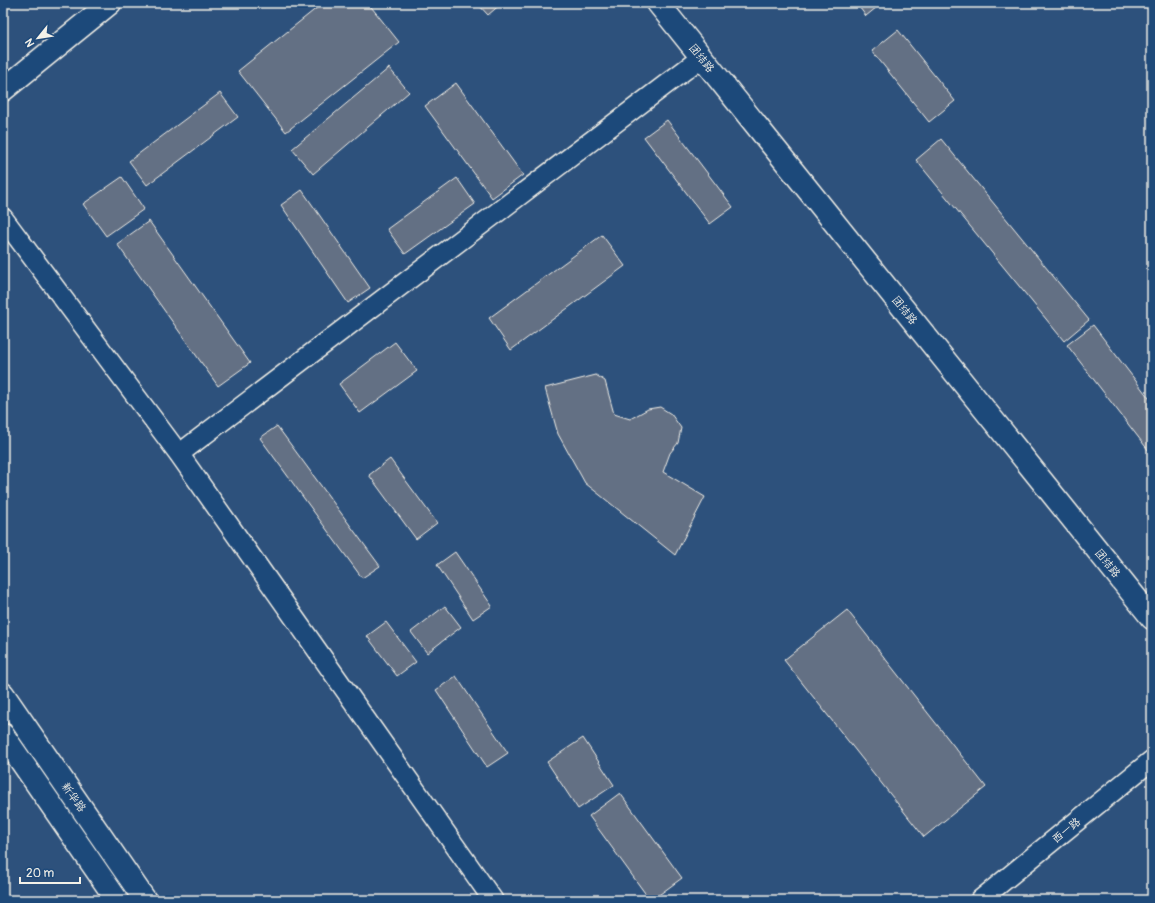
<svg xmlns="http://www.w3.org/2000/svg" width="1155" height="903" viewBox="0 0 1155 903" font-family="Pangolin,'LXGW WenKai TC',sans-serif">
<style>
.building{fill:#646f84;stroke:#f4f1e8}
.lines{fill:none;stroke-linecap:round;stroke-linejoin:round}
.minor-casing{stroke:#f4f1e8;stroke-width:22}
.major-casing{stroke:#f4f1e8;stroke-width:25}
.minor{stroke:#1f4a7a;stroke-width:19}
.major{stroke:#1f4a7a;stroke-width:22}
.labels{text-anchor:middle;stroke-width:4;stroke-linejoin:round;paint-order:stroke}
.street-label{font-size:11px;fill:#f4f1e8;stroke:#1f4a7a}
</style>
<rect width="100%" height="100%" fill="#2d517c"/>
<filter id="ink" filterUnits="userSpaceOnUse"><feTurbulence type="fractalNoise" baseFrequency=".025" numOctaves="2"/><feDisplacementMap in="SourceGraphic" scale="8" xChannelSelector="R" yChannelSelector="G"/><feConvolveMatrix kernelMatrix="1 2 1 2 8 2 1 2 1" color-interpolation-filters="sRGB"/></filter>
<g filter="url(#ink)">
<path class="building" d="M323,3H368L399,42L286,132L238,71Z
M477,3H502L488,15Z
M856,3H882L866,16Z
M898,30L955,101L929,122L872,51Z
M389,68L409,92L313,174L292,149Z
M456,83L523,175L492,198L425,106Z
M220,93L238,117L147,185L129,161Z
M667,120L733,207L710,224L644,137Z
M941,139L1089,320L1064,341L916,160Z
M122,177L144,209L106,236L83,204Z
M457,178L475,204L405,254L387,229Z
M302,190L370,288L348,303L281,205Z
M149,221L250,363L218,386L117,244Z
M602,235L625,266L511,350L489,318Z
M1093,325L1152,402V455L1067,345Z
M395,342L417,371L360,413L339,384Z
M596,375L605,381L614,414L630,419L648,409L660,407L671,414L681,428L678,443L670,453L663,472L705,497L675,555L585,483L558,434L545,388Z
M277,426L380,566L362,578L260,438Z
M390,459L437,523L416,539L369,475Z
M455,552L492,606L473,619L437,565Z
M445,606L461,627L427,653L411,632Z
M847,610L986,787L924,837L784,660Z
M386,622L416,662L397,676L367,636Z
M456,676L508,753L487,767L436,690Z
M583,738L614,785L578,809L547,762Z
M620,793L682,878L652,900H650L589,816Z"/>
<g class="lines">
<g class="minor-casing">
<path id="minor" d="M3,218L179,454L493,900
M179,454L702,57
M980,900L1152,760"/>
</g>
<g class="major-casing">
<path id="major" d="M658,3L1152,618
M3,90L110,3
M3,694L145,900
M3,735L117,900"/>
</g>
<use href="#minor" class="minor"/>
<use href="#major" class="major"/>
</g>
</g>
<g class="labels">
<g class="street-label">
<text transform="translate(702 58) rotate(51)" y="4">团结路</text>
<text transform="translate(905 310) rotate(51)" y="4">团结路</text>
<text transform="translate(1108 563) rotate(51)" y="4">团结路</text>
<text transform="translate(74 797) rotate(55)" y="4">新华路</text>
<text transform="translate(1066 830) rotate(-39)" y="4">西一路</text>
</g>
</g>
<rect width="1155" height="903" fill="none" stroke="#1f4a7a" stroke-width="16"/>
<rect x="8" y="8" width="1139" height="887" fill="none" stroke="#f4f1e8" stroke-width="1.5" filter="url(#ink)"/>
<g transform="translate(38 38) rotate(240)" stroke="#1f4a7a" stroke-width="3" paint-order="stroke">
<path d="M0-3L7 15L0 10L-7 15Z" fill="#f4f1e8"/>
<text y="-6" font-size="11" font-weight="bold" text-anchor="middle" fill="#f4f1e8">N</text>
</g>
<path d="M20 877v6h60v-6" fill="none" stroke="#f4f1e8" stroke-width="2"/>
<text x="26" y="877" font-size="12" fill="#f4f1e8" stroke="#1f4a7a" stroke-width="3" paint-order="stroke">20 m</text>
</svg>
